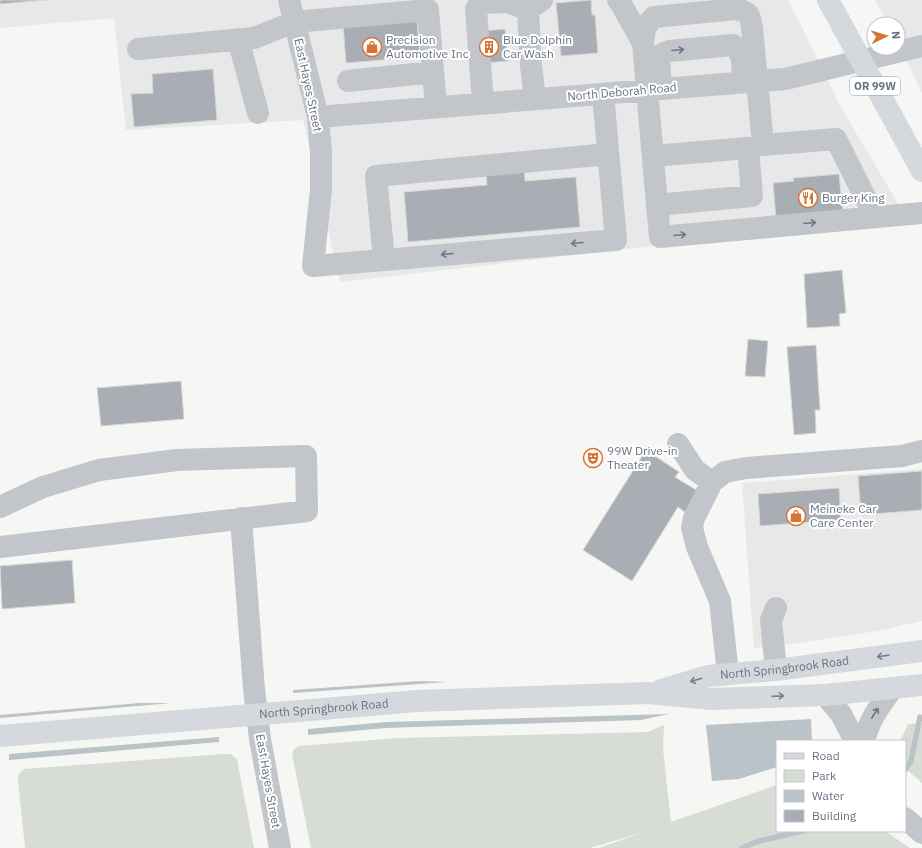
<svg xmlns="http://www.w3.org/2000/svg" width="922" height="848" viewBox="0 0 922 848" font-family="'IBM Plex Sans',sans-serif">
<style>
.built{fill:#e7e8e7}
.green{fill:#d7ddd5}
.water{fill:#bac3c8}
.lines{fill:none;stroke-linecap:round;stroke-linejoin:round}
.stream{stroke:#bac3c8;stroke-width:5.5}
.building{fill:#a9aeb5;stroke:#d8d8d6}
.minor{stroke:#c2c5c9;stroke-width:22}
.major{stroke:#d5d8dc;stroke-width:22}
.highway{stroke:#d5d8dc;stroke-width:22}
.oneway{stroke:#6c7686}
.oneway2{stroke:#788190}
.labels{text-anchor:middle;stroke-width:4;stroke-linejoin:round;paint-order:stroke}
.shield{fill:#fff;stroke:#959ca8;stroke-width:1}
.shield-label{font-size:11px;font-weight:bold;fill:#687282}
.poi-label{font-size:12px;fill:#687282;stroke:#fff;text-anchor:start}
.street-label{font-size:12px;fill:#687282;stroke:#fff}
</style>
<rect width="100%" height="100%" fill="#f6f7f4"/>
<path class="built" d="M0,0H788L801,25L840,106L906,217L340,282L303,120L126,130L114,18L0,28Z
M875,0H922V93L898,43V24H889Z
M922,469V621L877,631L799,643L754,648L742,483Z"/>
<path class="green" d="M922,723V783L905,768V741H900L908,724Z
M664,725L663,749L671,822L777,785V831H885L910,848H599L641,833L590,848H311L292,754L294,749L299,746L399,738L648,732Z
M224,754H231L237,759L254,848H25L18,781V775L24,769Z"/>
<path class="water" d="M420,681L447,682L293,693V690Z
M140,703H172L0,718V715Z
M669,714L641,720L386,728L308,735V729L386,722Z
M811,719L812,741H777V767L739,779L712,781L706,725Z
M219,737V742L9,760V754Z"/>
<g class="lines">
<path class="stream" d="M905,770L911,761L920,717
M742,848L759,841L803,831"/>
</g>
<path class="building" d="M0,0H47L0,4Z
M591,0L592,15H595L598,53L561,56L556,3Z
M417,19L420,57L346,63L343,25Z
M505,29L508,61L473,64L471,32Z
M213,69L217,120L134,127L131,94L153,93L152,74Z
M524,168L525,181L576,177L580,227L408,242L404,192L487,185L486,172Z
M839,174L843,214L776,219L773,183L794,181L793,178Z
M842,270L846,313L839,314L840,326L807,328L804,274Z
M748,339L768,341L765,377L745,376Z
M816,345L820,410H815L816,433L794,435L787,347Z
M181,381L184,419L101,426L97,388Z
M646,450L679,472L675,477L701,493L688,514L678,507L632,581L583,550Z
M922,471V510L861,515L858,476Z
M839,488L841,520L760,526L758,494Z
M72,560L75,603L2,609L0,566Z"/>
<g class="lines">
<path class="minor" d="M289,0L318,117L321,153V189L313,266L384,260L376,176L608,154
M618,0L620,2L643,43
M238,39L258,113
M138,49L254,38L294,22L428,10L436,107
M348,81L433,72
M661,86L659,59L662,54L669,51L733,45C744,52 742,67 743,79
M535,99L531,66L528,10L542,0
M483,103L476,9L481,3L508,2L528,10
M318,117L785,79L922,46
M653,156L748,148L752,196L657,205L643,43C644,31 645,25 654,17L736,9C749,12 750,14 752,28L763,145L836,139L875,217
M657,205L660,237L922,213
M384,260L616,240L603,94
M678,444L695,470L712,482L694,518L692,528L697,547L720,601L728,674
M712,482L725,472L746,468L902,456L922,451
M0,507L43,487L99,470L177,460L306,456L307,511L0,547
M241,518L254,689L260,739L280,848
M776,608L771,620L776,670
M825,695L841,714L855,741
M864,741C870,718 879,707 893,688
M905,818L922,833"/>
<path class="major" d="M828,0L922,171"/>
<g class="highway">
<path id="s1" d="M661,690L708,676L776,670L922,651"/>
<path id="s2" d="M0,736L417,701L648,693L711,699L825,695L922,685"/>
</g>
</g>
<defs><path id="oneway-shaft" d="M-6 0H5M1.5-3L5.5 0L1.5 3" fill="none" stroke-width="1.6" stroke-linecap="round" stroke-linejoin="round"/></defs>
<g class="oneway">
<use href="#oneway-shaft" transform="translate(678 50) rotate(-5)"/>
<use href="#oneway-shaft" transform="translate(810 223) rotate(-5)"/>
<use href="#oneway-shaft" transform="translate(680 235) rotate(-5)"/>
<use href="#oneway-shaft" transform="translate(577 243) rotate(175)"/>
<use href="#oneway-shaft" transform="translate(447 254) rotate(175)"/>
<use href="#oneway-shaft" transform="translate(875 713) rotate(-57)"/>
</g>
<g class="oneway2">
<use href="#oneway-shaft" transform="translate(883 656) rotate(172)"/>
<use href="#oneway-shaft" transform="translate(696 680) rotate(164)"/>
<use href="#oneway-shaft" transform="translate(778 696) rotate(-2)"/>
</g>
<defs>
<g id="shop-ring" transform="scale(1)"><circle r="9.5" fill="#fff" stroke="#d67435" stroke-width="1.5"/><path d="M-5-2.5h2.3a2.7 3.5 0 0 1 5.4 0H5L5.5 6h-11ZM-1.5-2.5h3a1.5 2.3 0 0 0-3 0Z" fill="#d67435"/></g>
<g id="building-ring" transform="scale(1)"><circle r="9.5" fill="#fff" stroke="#d67435" stroke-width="1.5"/><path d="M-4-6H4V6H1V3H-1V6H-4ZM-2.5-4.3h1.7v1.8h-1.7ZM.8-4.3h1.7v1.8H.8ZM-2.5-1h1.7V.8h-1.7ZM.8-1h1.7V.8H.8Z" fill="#d67435"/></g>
<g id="restaurant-ring" transform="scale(1)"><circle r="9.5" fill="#fff" stroke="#d67435" stroke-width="1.5"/><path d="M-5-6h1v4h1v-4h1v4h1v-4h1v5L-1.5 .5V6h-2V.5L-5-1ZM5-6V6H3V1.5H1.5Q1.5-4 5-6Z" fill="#d67435"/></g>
<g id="theatre-ring" transform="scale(1)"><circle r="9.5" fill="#fff" stroke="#d67435" stroke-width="1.5"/><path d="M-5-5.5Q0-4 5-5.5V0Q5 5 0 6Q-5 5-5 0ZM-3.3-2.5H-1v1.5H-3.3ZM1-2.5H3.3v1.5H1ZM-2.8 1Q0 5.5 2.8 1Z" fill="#d67435"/></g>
</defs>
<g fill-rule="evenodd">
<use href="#shop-ring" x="372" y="47"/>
<use href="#building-ring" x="489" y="47"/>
<use href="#restaurant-ring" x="808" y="198"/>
<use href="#theatre-ring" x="593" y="458"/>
<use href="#shop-ring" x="796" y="516"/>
</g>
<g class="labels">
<rect class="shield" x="850" y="77" width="50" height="18" rx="3"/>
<g class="shield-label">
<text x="875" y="90">OR 99W</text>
</g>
<g class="poi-label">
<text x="386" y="44">Precision<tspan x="386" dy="14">Automotive Inc</tspan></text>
<text x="503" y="44">Blue Dolphin<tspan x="503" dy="14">Car Wash</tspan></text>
<text x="822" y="202">Burger King</text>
<text x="607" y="455">99W Drive-in<tspan x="607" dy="14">Theater</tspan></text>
<text x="810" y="513">Meineke Car<tspan x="810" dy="14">Care Center</tspan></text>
</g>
<g class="street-label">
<text transform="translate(308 85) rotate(78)" y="4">East Hayes Street</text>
<text transform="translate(622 92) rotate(-5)" y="4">North Deborah Road</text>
<text dy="4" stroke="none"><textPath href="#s1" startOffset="126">North Springbrook Road</textPath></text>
<text dy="4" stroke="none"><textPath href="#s2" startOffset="325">North Springbrook Road</textPath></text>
<text transform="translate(268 781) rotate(80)" y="4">East Hayes Street</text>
</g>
</g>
<rect x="776" y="740" width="130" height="92" fill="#ffffff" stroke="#c3c7cd"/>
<rect x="784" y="753" width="20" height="6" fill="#d5d8dc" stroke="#c3c7cd"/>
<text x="812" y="760" font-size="12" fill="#687282">Road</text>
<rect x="784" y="770" width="20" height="12" fill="#d7ddd5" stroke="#c3c7cd"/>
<text x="812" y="780" font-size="12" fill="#687282">Park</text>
<rect x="784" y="790" width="20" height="12" fill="#bac3c8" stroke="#c3c7cd"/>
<text x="812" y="800" font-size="12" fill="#687282">Water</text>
<rect x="784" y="810" width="20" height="12" fill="#a9aeb5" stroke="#c3c7cd"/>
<text x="812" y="820" font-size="12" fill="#687282">Building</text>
<g transform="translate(886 36) rotate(85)"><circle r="19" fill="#ffffff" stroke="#c3c7cd"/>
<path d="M0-3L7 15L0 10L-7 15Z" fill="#d67435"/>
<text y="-6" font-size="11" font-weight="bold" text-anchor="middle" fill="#687282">N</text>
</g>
</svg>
